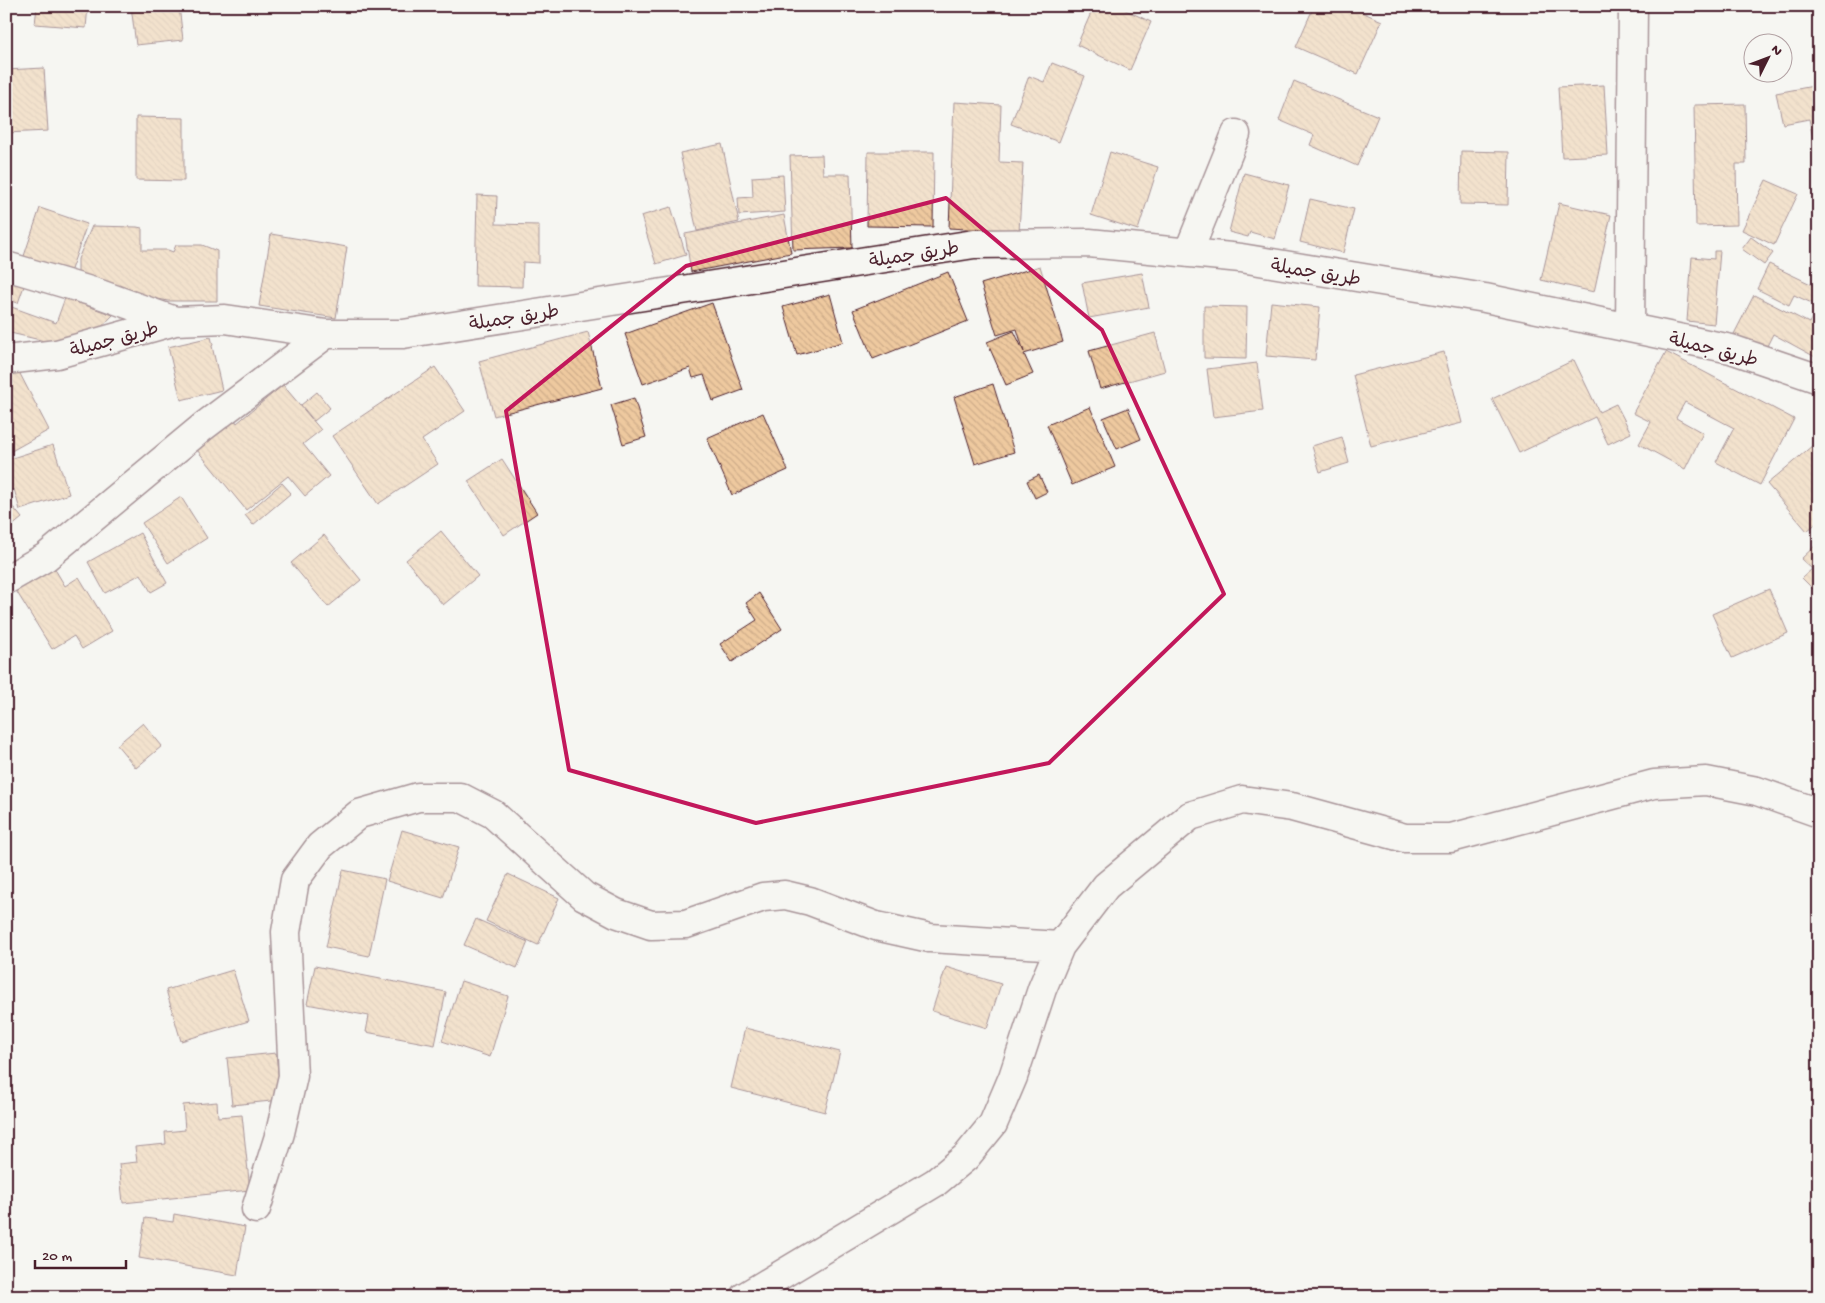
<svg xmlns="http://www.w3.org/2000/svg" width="1825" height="1303" viewBox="0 0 1825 1303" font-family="'Gochi Hand','Playpen Sans Arabic',sans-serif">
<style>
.building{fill:url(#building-back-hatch);stroke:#4a1f2b}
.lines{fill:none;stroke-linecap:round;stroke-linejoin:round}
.minor-casing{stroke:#4a1f2b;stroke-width:31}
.minor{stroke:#f6f6f2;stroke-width:28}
.marked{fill:none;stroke:#c2185b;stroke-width:4;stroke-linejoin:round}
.labels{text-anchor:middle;stroke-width:4;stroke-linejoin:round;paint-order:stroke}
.street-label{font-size:19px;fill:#4a1f2b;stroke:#f6f6f2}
</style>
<defs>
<pattern id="building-back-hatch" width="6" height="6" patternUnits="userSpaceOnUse" patternTransform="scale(1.25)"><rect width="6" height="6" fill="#eec99f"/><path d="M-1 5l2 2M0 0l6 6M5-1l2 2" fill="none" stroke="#ceac89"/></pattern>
</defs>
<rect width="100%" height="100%" fill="#f6f6f2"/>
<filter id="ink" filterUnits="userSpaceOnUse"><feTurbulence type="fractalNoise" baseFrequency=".02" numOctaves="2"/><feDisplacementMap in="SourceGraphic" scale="10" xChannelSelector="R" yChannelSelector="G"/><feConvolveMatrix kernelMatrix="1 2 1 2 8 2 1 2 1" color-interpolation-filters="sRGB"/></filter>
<g filter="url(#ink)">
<path class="building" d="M37,6H88L86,28L35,24Z
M131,6H179L183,40L136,45Z
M1094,6H1117L1151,22L1130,70L1077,45Z
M1314,6H1348L1382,21L1358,74L1296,47Z
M1559,6H1606V11L1558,10Z
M1052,63L1085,76L1059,142L1011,124L1029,76L1044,82Z
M44,68L48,131L6,133V70Z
M1294,81L1378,116L1357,166L1310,145L1314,135L1279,120Z
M1604,85L1608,155L1562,157L1558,87Z
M1819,85V137L1813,138L1809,119L1783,124L1776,93Z
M954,102L1001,105L999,162L1023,163L1019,232L949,228Z
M1745,104L1746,164H1736L1737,225L1696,226L1694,105Z
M136,117L184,118V181L136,180Z
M722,144L739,222L697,231L680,153Z
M1461,151L1509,152L1508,205L1460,204Z
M868,152H934L933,227L867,226Z
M1110,152L1158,167L1138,230L1091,215Z
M822,155L823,174H850L852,248L793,250L790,156Z
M1244,173L1289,185L1275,239L1250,232L1248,237L1229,232Z
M783,175L785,212L739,215L738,198L753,197L752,177Z
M1766,180L1798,194L1774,245L1742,230Z
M477,195L497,196L496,224L539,225V263L523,262L522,287L475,286Z
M1310,199L1354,209L1343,253L1300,242Z
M1559,203L1611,215L1594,292L1541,280Z
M671,207L686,255L656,264L641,216Z
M40,208L87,224L68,278L22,262Z
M784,215L791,253L691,272L685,234Z
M92,226L137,227L142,228V250H168L173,252L176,245H202L217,251V301H168L158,299L156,306L78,273V259Z
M271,234L347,247L336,318L259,306Z
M1751,237L1773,253L1764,265L1742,249Z
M1714,251H1720L1714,324L1687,321L1692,257L1714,259Z
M1769,264L1819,288V294L1814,304L1794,295L1789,305L1757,289Z
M1040,266L1063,342L1024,354L1033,374L1006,385L987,342L1014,331L1024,352L1017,329L997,335L981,284Z
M948,272L968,321L873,359L853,310Z
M1142,273L1149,307L1089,318L1082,283Z
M6,280L24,286L18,303L6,299Z
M830,294L843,342L797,355L783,307Z
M1754,295L1809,323L1819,305V359L1773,334L1765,350L1734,334Z
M65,298L113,315L92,337L49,342L6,332V305L56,323Z
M1271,302L1320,307L1315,360L1266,356Z
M712,303L743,390L713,401L704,375L693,378L690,368L643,384L625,334Z
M1204,306L1247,307L1246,359L1204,358Z
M588,332L602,388L494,416L479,361Z
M1155,333L1165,371L1100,389L1089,351Z
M211,337L213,345L212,346L222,390L181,400L168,347Z
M1444,352L1462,423L1371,446L1353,375Z
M1666,352L1794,419L1760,485L1716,462L1734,428L1685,402L1676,418L1703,433L1685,469L1639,444L1651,422L1633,413Z
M1574,360L1599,412L1616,404L1631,433L1608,444L1595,417L1519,453L1492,399Z
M1257,363L1263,411L1213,417L1207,369Z
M435,367L465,411L422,440L438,464L378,504L332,436Z
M17,368L49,430L6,454V372Z
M993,384L1014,452L975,464L954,397Z
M283,385L321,430L303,444L329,476L305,496L288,476L246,510L197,450L235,420L237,423Z
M317,392L330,408L314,421L301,405Z
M634,398L646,437L623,444L611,405Z
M1090,407L1115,467L1072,485L1047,425Z
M1128,408L1141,439L1117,449L1103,418Z
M763,413L788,470L732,495L707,438Z
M1342,437L1349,463L1320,472L1312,446Z
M1819,440V521L1807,531L1767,484Z
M53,445L69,494L20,510L14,489L6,492V460Z
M502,459L537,513L504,535L468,481Z
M1039,475L1047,492L1035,498L1027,481Z
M282,483L291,493L253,525L245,515Z
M181,497L207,538L168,563L142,523Z
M8,501L22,518L6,531V503Z
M441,531L478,576L443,605L406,560Z
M140,533L167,583L151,592L141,574L105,593L88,562Z
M324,535L361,580L328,607L291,563Z
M1819,542V595L1802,578L1812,569L1801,559Z
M53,566L65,586L79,577L112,631L82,649L74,636L52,649L15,589Z
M1769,589L1788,633L1732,658L1712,614Z
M759,593L782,629L732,662L720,644L757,620L746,603Z
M143,723L162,746L136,768L117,745Z
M402,830L459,847L443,898L387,881Z
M343,870L385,879L369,956L326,947Z
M508,874L559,898L538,945L486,921Z
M476,919L528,942L517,968L464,945Z
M315,966L446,992L435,1045L366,1032L369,1016L307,1004Z
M946,967L1001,984L987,1028L932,1011Z
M233,970L249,1021L181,1041L166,990Z
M461,981L508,996L490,1057L442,1041Z
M745,1028L840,1052L825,1112L731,1088Z
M276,1053L281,1100L232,1105L227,1058Z
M217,1102L218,1117L242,1115L250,1190L123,1203L119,1164L137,1162L135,1147L166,1144L165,1132L185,1130L183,1105Z
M174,1214L245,1227L237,1275L139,1258L145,1218L173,1222Z"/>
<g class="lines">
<g class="minor-casing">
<path id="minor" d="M1188,253L1236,134
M6,266L97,293L175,321
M1630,328L1633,6
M6,360L57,354L175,321L225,319L326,334H403L974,244L1089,243L1241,258L1485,298L1731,349L1819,379
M6,580L46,557L204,426L326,334
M256,1209L280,1133L293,1076L286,932L295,880L320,846L359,814L418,797H460L493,814L584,896L616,913L651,925L686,924L763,897L785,895L810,901L876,926L930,938L1060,946
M744,1297L936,1182L966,1157L993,1124L1013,1077L1042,989L1060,946L1106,886L1190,816L1242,800L1292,807L1405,838H1451L1654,784L1706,781L1757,791L1819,813"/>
</g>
<use href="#minor" class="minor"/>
</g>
</g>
<path d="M0 0H1825V1303H0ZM946,198L1102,330L1224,594L1049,763L756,823L569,770L506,411L686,266Z" fill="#f6f6f2" fill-opacity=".55" fill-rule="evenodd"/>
<path class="marked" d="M946,198L1102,330L1224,594L1049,763L756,823L569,770L506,411L686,266Z"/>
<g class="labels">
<g class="street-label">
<text transform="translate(914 253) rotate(-9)" y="7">طريق جميلة</text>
<text transform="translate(1316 271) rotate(9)" y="7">طريق جميلة</text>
<text transform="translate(514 316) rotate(-9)" y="7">طريق جميلة</text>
<text transform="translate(114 338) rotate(-15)" y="7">طريق جميلة</text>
<text transform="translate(1714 348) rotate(14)" y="7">طريق جميلة</text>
</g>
</g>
<rect width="1825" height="1303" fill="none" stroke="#f6f6f2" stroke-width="25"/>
<rect x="12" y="12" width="1800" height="1278" fill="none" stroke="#4a1f2b" stroke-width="2" filter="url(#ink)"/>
<g transform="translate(1768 58) rotate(48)"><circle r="24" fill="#f6f6f2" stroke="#b1a0a2"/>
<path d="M0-4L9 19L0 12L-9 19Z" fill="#4a1f2b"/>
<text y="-8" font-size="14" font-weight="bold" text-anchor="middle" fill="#4a1f2b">N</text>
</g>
<path d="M35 1260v8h91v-8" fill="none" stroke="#4a1f2b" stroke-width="2.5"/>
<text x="42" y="1260" font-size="15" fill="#4a1f2b" stroke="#f6f6f2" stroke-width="4" paint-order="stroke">20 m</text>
</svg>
